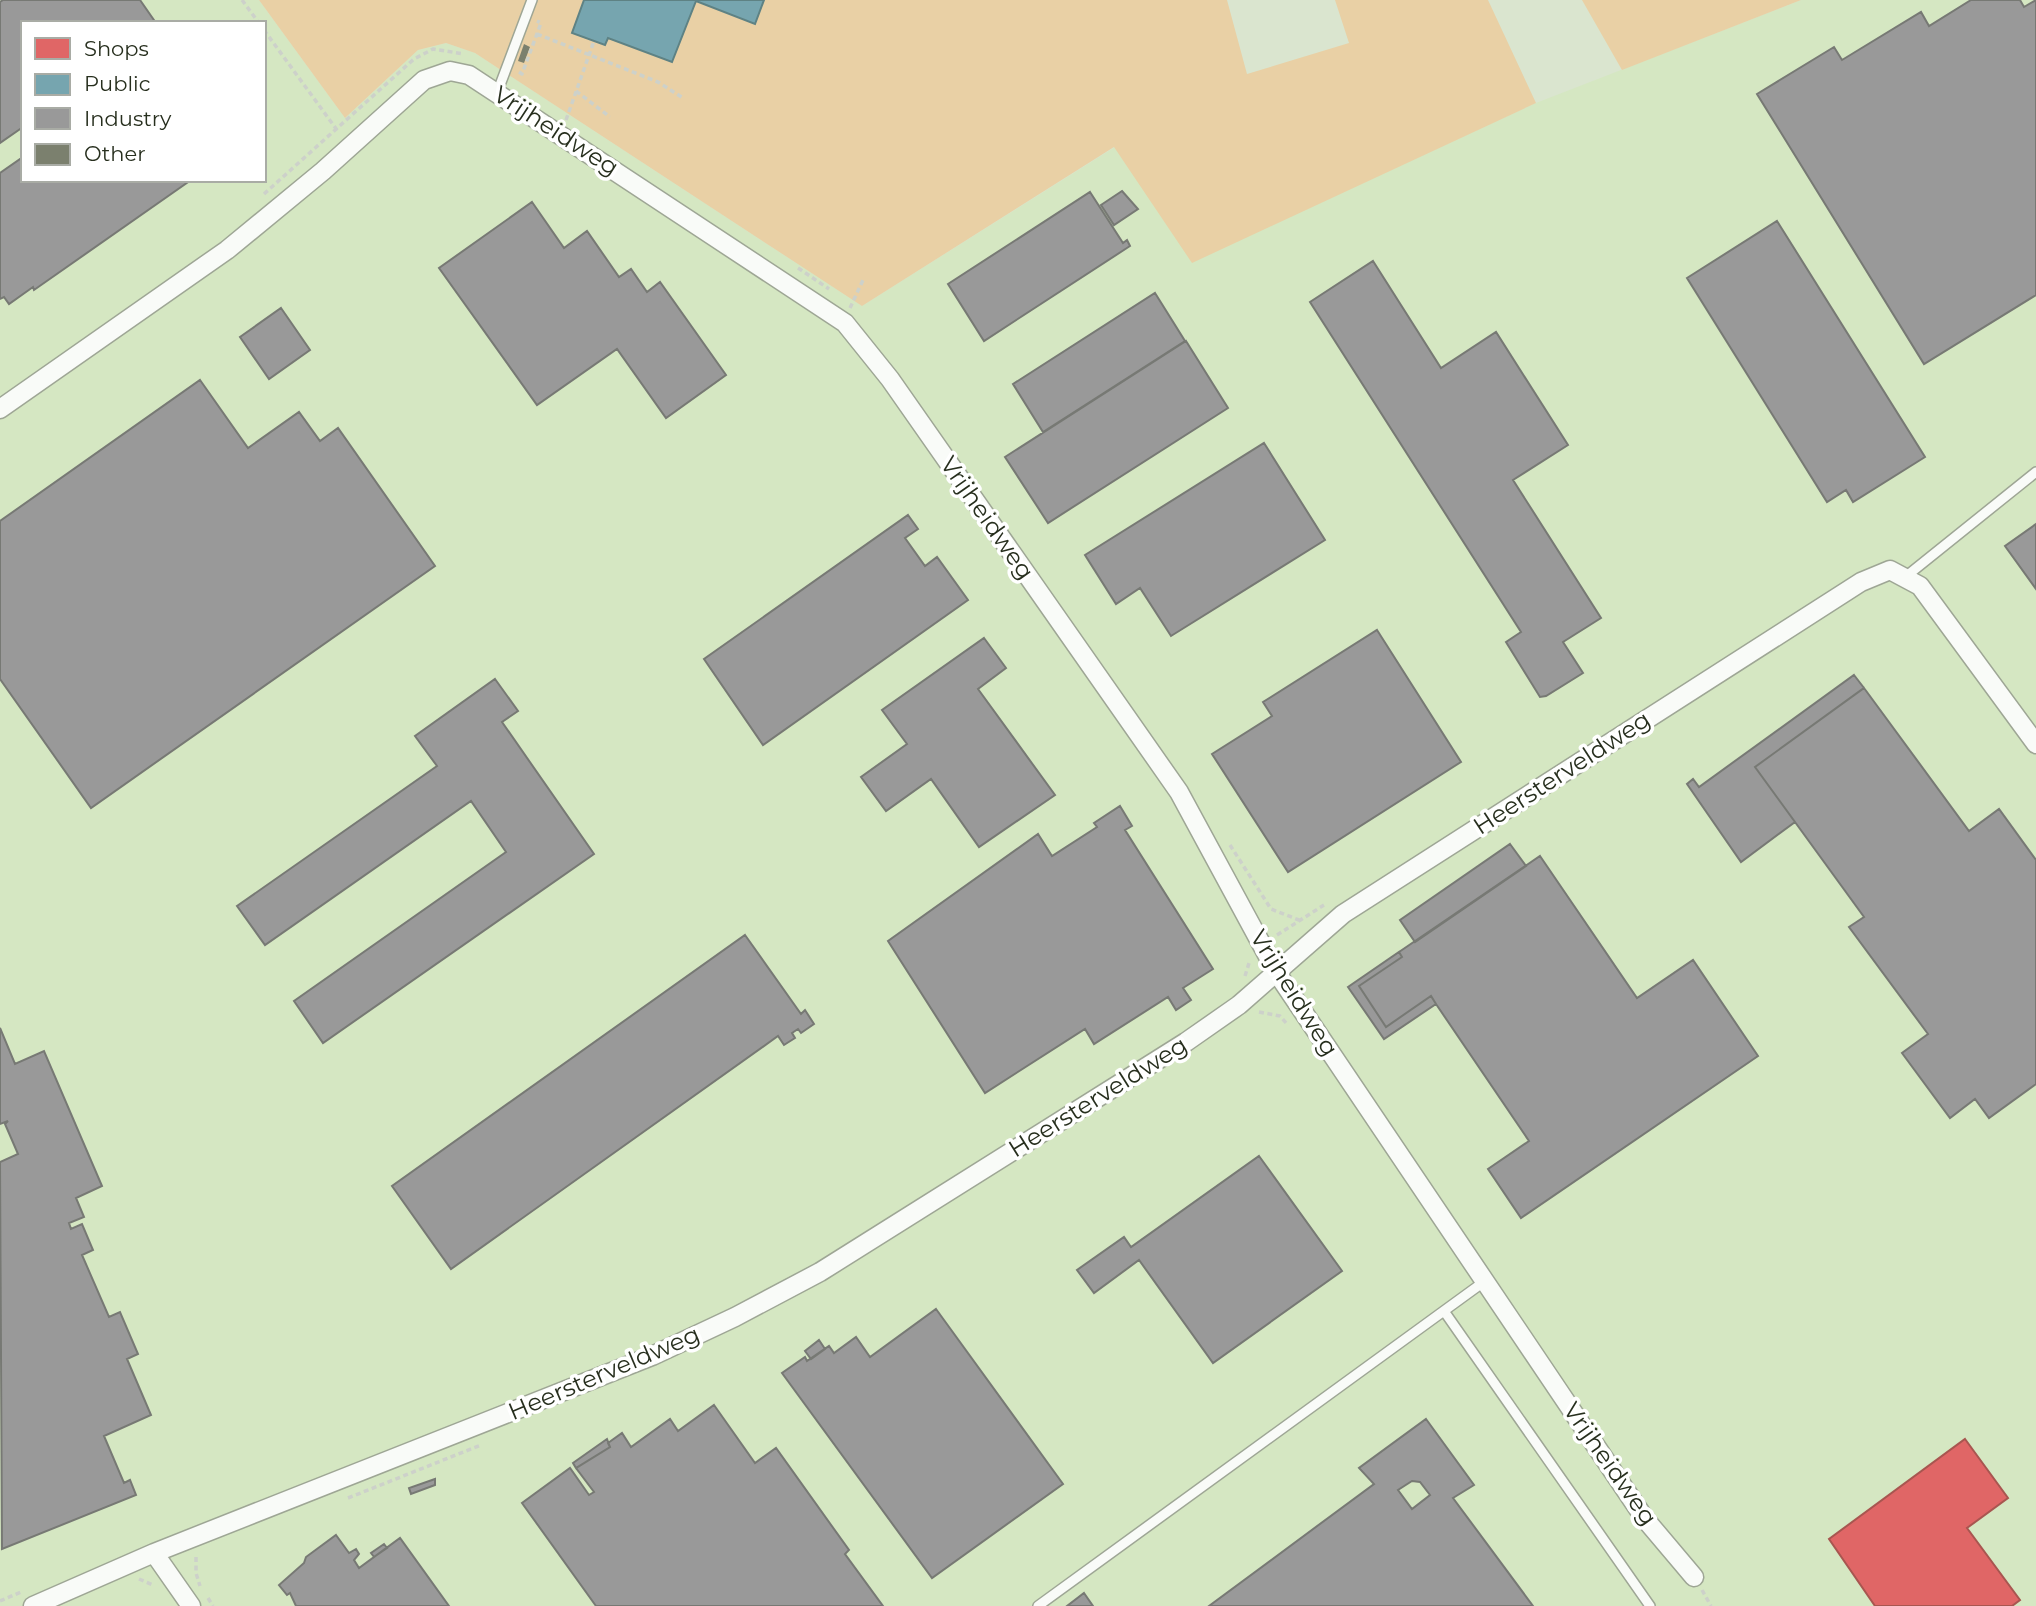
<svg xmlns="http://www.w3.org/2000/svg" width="2036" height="1606" viewBox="0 0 2036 1606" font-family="Montserrat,sans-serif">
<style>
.built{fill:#d5e7c2;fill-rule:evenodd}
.green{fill:#e9d0a5}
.shops{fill:#e06666;stroke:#a85650;stroke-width:2}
.public{fill:#76a5af;stroke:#5e8284;stroke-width:2}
.industry{fill:#999;stroke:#777974;stroke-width:2;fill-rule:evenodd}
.building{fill:#7b806e}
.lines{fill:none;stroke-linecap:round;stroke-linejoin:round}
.lane-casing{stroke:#9ea695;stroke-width:12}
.street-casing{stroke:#9ea695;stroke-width:21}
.path{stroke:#cdd1ca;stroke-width:3.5;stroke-dasharray:5 3.5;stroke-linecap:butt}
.lane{stroke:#f9fbf8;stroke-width:9}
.street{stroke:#f9fbf8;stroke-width:18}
.labels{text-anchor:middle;stroke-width:7;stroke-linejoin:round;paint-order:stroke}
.street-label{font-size:24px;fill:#272f1e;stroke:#fff}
</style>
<rect width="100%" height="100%" fill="#dae5cf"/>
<path class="built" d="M0,0H259L345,118L418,50L446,43L475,53L862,306L1115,147L1192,262L1536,103L1801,0H2036V1606H0ZM23,23H264V180H23Z"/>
<path class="green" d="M259,0H1227L1247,74L1349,43L1335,0H1488L1536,103L1192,263L1114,147L862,306L475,53L446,43L418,50L345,118Z
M1582,0H1801L1622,70Z"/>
<path class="shops" d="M1965,1439L2008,1498L1967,1528L2020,1600L2012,1606H1875L1829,1539Z"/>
<path class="public" d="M584,0H764L755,24L696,1L672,62L608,38L605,45L572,33Z"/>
<path class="industry" d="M3,0H140L156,23H23V127L0,143V2Z
M1971,0H2020L2024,7L2036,0V295L1924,364L1757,94L1834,47L1842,60L1921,12L1929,26Z
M23,157V180H191L34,290L33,287L9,304L4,297L0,299V173Z
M1122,191L1138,209L1114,225L1101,205Z
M1090,192L1123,243L1127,240L1130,246L984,341L948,284Z
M532,202L564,248L587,231L619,277L631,269L647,292L660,282L726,375L666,418L617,349L537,405L439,268Z
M1777,221L1925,457L1853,502L1846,490L1827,502L1687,278Z
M1373,261L1441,368L1496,332L1568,445L1513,480L1601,618L1563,642L1583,673L1546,696L1540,697L1506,642L1521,632L1310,302Z
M1155,293L1185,341L1043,432L1013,384Z
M281,308L310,350L269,379L240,337Z
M1186,341L1228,408L1048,523L1005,457Z
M200,380L248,448L299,412L320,441L338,428L435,566L91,808L0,679V521Z
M1264,443L1325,540L1171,636L1140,588L1116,604L1085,555Z
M908,515L918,529L905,538L925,566L937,557L968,600L763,745L704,659Z
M2036,524V589L2005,546Z
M1377,630L1461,762L1288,872L1212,754L1272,716L1263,702Z
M984,638L1006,668L978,689L1055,795L979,847L931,779L886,811L861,777L907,744L882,710Z
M1854,675L1864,688L1755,767L1795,822L1741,862L1687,784L1693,779L1699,787Z
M495,679L518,711L502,722L594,854L323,1043L294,1001L506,852L471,801L265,945L237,906L437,766L415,736Z
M1864,688L1969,831L1999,809L2036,860V1084L1989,1118L1975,1099L1950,1118L1902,1053L1928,1034L1849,927L1864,917L1755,767Z
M1120,806L1132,826L1125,830L1213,969L1183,988L1191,1000L1176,1010L1168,997L1094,1044L1085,1029L985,1093L888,941L1038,834L1052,856L1097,827L1094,823Z
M1510,844L1526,866L1415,942L1400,920Z
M1540,856L1637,998L1693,960L1758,1056L1521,1218L1488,1169L1529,1141L1436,1004L1431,996L1386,1027L1359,986L1402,957L1399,952Z
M745,935L801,1014L805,1010L814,1024L801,1033L798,1029L792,1033L795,1038L784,1045L778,1036L451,1269L392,1186Z
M1399,952L1402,957L1359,986L1386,1027L1431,996L1436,1004L1384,1039L1348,987Z
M0,1028L15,1064L44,1051L102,1186L76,1198L84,1217L69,1223L71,1229L82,1224L93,1250L82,1255L109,1317L120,1312L138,1354L127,1359L151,1415L104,1436L124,1483L130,1480L136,1495L2,1549L0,1162L18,1154L5,1124L8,1121L0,1124Z
M1259,1156L1342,1271L1213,1363L1139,1260L1094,1293L1077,1270L1124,1237L1131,1247Z
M936,1309L1063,1484L932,1578L782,1373L805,1357L807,1361L829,1346L834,1353L856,1337L870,1357Z
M819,1340L825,1349L811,1359L805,1351Z
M714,1405L755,1463L776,1448L849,1550L845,1554L883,1606H596L522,1503L570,1468L589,1495L594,1492L576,1468L610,1447L608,1443L622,1433L631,1447L670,1419L678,1431Z
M1426,1419L1474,1485L1453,1498L1533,1606H1209L1374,1484L1359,1468ZM1412,1481L1420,1482L1430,1495L1412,1509L1398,1490Z
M607,1439L610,1447L576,1468L573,1463Z
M435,1479V1485L411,1494L409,1488Z
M336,1535L349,1553L356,1549L359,1554L354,1560L359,1568L400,1538L449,1606H296L290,1593L287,1595L279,1585L304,1563L306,1557Z
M384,1544L387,1548L374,1557L371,1553Z
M1084,1593L1093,1606H1067Z"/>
<path class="building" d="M524,44L530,47L524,63L518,61Z"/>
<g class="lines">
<g class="lane-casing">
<path id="lane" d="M497,93L532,0
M1904,578L2036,472
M1444,1311L1650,1606
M1038,1606L1485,1281"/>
</g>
<g class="street-casing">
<path id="street" d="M0,409L227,250L323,171L424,80L450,71L469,75L845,323L890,379L1179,792L1277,973L1645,1519L1694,1577
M154,1553L191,1606
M33,1606L154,1553L652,1356L735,1317L820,1272L1186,1042L1239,1005L1343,914L1861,582L1890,570L1920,586L2036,744"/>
</g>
<path class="path" d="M242,0L259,23
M264,30L337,130
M537,34L658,82L683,98
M519,72L522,74L541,23L537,21
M576,91L610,117
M566,120L594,41
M264,194L414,59L433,49L464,54
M798,268L829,289
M850,308L864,278
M1230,845L1271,909L1299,920
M1277,935L1324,905
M1245,976L1250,960
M1259,1012L1280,1016L1288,1025
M348,1498L481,1445
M196,1557V1573L200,1586
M139,1579L153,1585
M1702,1590L1711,1606
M208,1598L213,1606
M0,1601L21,1592"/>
<use href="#lane" class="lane"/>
<use href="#street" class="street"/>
</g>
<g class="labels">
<g class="street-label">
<text transform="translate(556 131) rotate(33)" y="8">Vrijheidweg</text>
<text transform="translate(987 518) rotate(55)" y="8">Vrijheidweg</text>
<text transform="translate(1562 773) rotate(-33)" y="8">Heersterveldweg</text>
<text transform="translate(1294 993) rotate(58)" y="8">Vrijheidweg</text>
<text transform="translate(1098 1097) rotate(-32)" y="8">Heersterveldweg</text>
<text transform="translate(604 1373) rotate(-23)" y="8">Heersterveldweg</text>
<text transform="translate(1610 1464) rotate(55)" y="8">Vrijheidweg</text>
</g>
</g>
<rect x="21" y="21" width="245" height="161" fill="#ffffff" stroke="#a9aca5" stroke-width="2"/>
<rect x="35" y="38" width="35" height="21" fill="#e06666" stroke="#a9aca5" stroke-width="2"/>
<text x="84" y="56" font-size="21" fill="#272f1e">Shops</text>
<rect x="35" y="74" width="35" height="21" fill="#76a5af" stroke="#a9aca5" stroke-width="2"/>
<text x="84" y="91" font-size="21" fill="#272f1e">Public</text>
<rect x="35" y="108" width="35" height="21" fill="#999999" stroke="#a9aca5" stroke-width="2"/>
<text x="84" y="126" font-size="21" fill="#272f1e">Industry</text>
<rect x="35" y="144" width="35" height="21" fill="#7b806e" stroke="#a9aca5" stroke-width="2"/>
<text x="84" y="161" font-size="21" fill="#272f1e">Other</text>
</svg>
